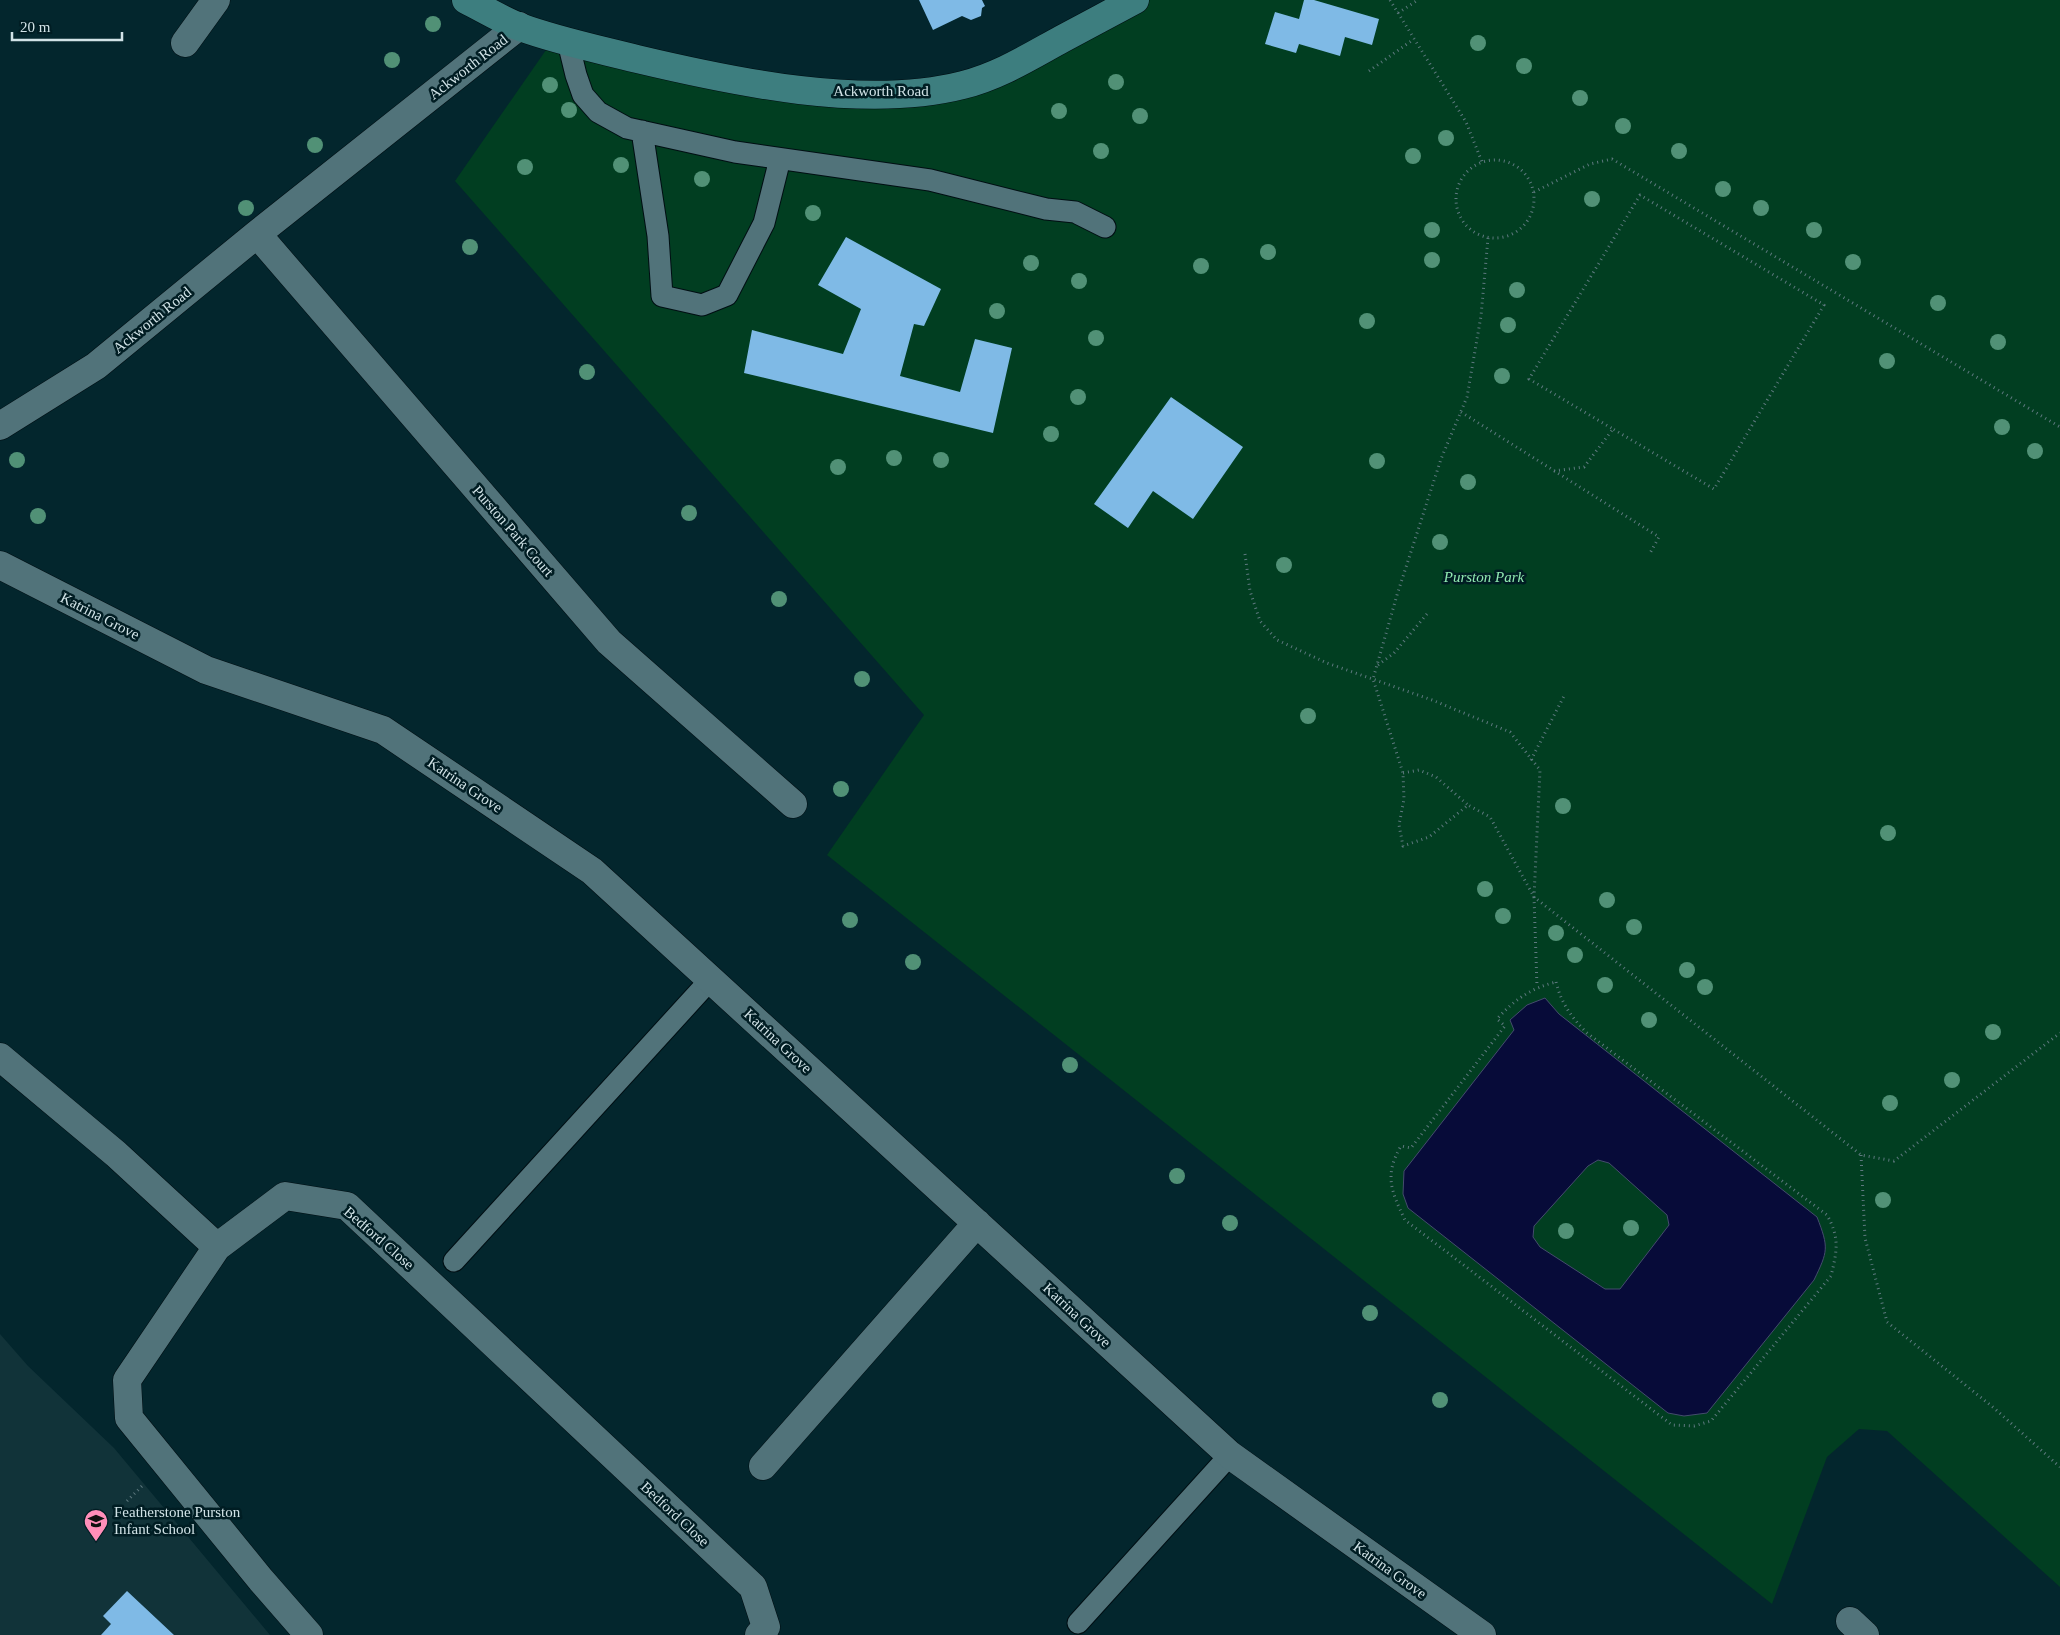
<svg xmlns="http://www.w3.org/2000/svg" width="2060" height="1635" viewBox="0 0 2060 1635" font-family="'Times New Roman',serif">
<style>
.built{fill:#113339}
.green{fill:#013e21}
.water{fill:#070b39;stroke:#444c6d;fill-rule:evenodd}
.building{fill:#7fbae6}
.lines{fill:none;stroke-linecap:round;stroke-linejoin:round}
.service-casing{stroke:#000e13;stroke-width:23}
.minor-casing{stroke:#000e13;stroke-width:29}
.secondary-casing{stroke:#000e13;stroke-width:29}
.path{stroke:#5e797f;stroke-width:3;stroke-dasharray:1 4;stroke-linecap:butt}
.service{stroke:#51737a;stroke-width:21}
.minor{stroke:#51737a;stroke-width:28}
.secondary{stroke:#3d7e7f;stroke-width:28}
.tree{fill:#519176}
.labels{text-anchor:middle;stroke-width:5;stroke-linejoin:round;paint-order:stroke}
.street-label{font-size:15px;fill:#d1e3e7;stroke:#001d23}
.park-label{font-size:15px;font-style:italic;fill:#90e9b1;stroke:#001d23}
.poi-label{font-size:15px;fill:#d1e3e7;stroke:#001d23;text-anchor:start}
</style>
<rect width="100%" height="100%" fill="#03262d"/>
<path class="built" d="M0,1334L28,1366L114,1448L270,1635H0Z"/>
<path class="green" d="M1127,0H2060V1587L1887,1431L1859,1429L1827,1457L1772,1604L827,855L924,715L455,181L555,37L670,66L923,94L996,58Z"/>
<path class="water" d="M1545,998L1559,1014L1817,1217C1829,1248 1828,1251 1814,1280L1707,1413L1684,1416L1668,1413L1408,1208L1403,1194L1404,1171L1514,1030L1510,1020L1527,1005ZM1598,1160L1609,1163L1667,1215L1669,1225L1620,1289H1605L1540,1247L1533,1237L1534,1226L1588,1166Z"/>
<path class="building" d="M919,0H982L985,6L982,8L981,16L971,20L962,16L933,30Z
M1304,0H1314L1379,19L1372,45L1345,37L1340,56L1299,44L1296,53L1265,44L1275,12L1299,19Z
M846,237L941,289L924,326L914,324L900,376L960,392L975,339L1012,348L993,433L744,373L752,330L843,354L861,309L818,285Z
M1171,397L1243,447L1193,519L1153,491L1128,528L1094,504Z
M127,1591L174,1635H101L111,1624L103,1616Z"/>
<g class="lines">
<g class="service-casing">
<path id="service" d="M568,42L576,75L583,95L598,112L627,128L735,152L930,180L1046,209L1075,212L1105,227
M642,131L658,236L662,296L702,305L727,295L764,223L780,159
M454,1261L711,979
M1078,1623L1230,1455"/>
</g>
<g class="minor-casing">
<path id="minor" d="M185,43L216,0
M257,234L609,642L793,804
M0,426L96,366L257,234L519,26
M0,565L206,670L383,730L592,871L1230,1455L1482,1635
M0,1057L116,1154L217,1247
M763,1466L977,1223
M1850,1621L1865,1635
M309,1635L261,1580L129,1418L127,1380L217,1247L285,1196L347,1206L753,1587L766,1627L759,1635"/>
</g>
<g class="secondary-casing">
<path id="secondary" d="M466,0C484,9 502,20 520,27C558,41 598,49 637,59C734,82 865,110 963,85C999,76 1029,57 1062,39C1086,26 1111,13 1135,0"/>
</g>
<path class="path" d="M1390,0L1466,122L1482,162
M1398,13L1418,0
M1369,71L1414,39
M1456 199a39 39 0 1 1 78 0a39 39 0 1 1-78 0Z
M1534,192L1590,164L1612,159L2060,427
M1488,238L1481,316L1467,397L1441,459L1397,595L1373,679L1403,773L1404,799L1399,825L1403,846L1429,837L1468,805L1490,817L1534,897L1537,987
M1461,412L1659,537L1649,555
M1554,471L1584,467L1613,429L1529,379L1640,195L1824,305L1714,489L1613,429
M1245,554L1250,591L1260,621L1277,640L1327,663L1432,700L1510,732L1540,770L1534,897L1861,1155L1894,1161L2060,1033
M1378,665L1394,653L1427,614
M1531,760L1564,696
M1403,773L1419,770L1436,777L1468,805
M1556,982C1561,1003 1572,1018 1587,1033L1827,1215C1840,1238 1837,1251 1831,1276L1711,1421L1694,1426L1672,1425L1405,1220C1391,1191 1384,1175 1401,1146L1411,1148L1505,1026L1497,1019C1514,1000 1531,988 1556,982Z
M1861,1155L1865,1238L1887,1322L1994,1408L2060,1467
M127,1501L142,1486"/>
<use href="#service" class="service"/>
<use href="#minor" class="minor"/>
<use href="#secondary" class="secondary"/>
</g>
<g class="tree">
<circle cx="433" cy="24" r="8"/>
<circle cx="1478" cy="43" r="8"/>
<circle cx="392" cy="60" r="8"/>
<circle cx="1524" cy="66" r="8"/>
<circle cx="1116" cy="82" r="8"/>
<circle cx="550" cy="85" r="8"/>
<circle cx="1580" cy="98" r="8"/>
<circle cx="569" cy="110" r="8"/>
<circle cx="1059" cy="111" r="8"/>
<circle cx="1140" cy="116" r="8"/>
<circle cx="1623" cy="126" r="8"/>
<circle cx="1446" cy="138" r="8"/>
<circle cx="315" cy="145" r="8"/>
<circle cx="1101" cy="151" r="8"/>
<circle cx="1679" cy="151" r="8"/>
<circle cx="1413" cy="156" r="8"/>
<circle cx="621" cy="165" r="8"/>
<circle cx="525" cy="167" r="8"/>
<circle cx="702" cy="179" r="8"/>
<circle cx="1723" cy="189" r="8"/>
<circle cx="1592" cy="199" r="8"/>
<circle cx="246" cy="208" r="8"/>
<circle cx="1761" cy="208" r="8"/>
<circle cx="813" cy="213" r="8"/>
<circle cx="1432" cy="230" r="8"/>
<circle cx="1814" cy="230" r="8"/>
<circle cx="470" cy="247" r="8"/>
<circle cx="1268" cy="252" r="8"/>
<circle cx="1432" cy="260" r="8"/>
<circle cx="1853" cy="262" r="8"/>
<circle cx="1031" cy="263" r="8"/>
<circle cx="1201" cy="266" r="8"/>
<circle cx="1079" cy="281" r="8"/>
<circle cx="1517" cy="290" r="8"/>
<circle cx="1938" cy="303" r="8"/>
<circle cx="997" cy="311" r="8"/>
<circle cx="1367" cy="321" r="8"/>
<circle cx="1508" cy="325" r="8"/>
<circle cx="1096" cy="338" r="8"/>
<circle cx="1998" cy="342" r="8"/>
<circle cx="1887" cy="361" r="8"/>
<circle cx="587" cy="372" r="8"/>
<circle cx="1502" cy="376" r="8"/>
<circle cx="1078" cy="397" r="8"/>
<circle cx="2002" cy="427" r="8"/>
<circle cx="1051" cy="434" r="8"/>
<circle cx="2035" cy="451" r="8"/>
<circle cx="894" cy="458" r="8"/>
<circle cx="17" cy="460" r="8"/>
<circle cx="941" cy="460" r="8"/>
<circle cx="1377" cy="461" r="8"/>
<circle cx="838" cy="467" r="8"/>
<circle cx="1468" cy="482" r="8"/>
<circle cx="689" cy="513" r="8"/>
<circle cx="38" cy="516" r="8"/>
<circle cx="1440" cy="542" r="8"/>
<circle cx="1284" cy="565" r="8"/>
<circle cx="779" cy="599" r="8"/>
<circle cx="862" cy="679" r="8"/>
<circle cx="1308" cy="716" r="8"/>
<circle cx="841" cy="789" r="8"/>
<circle cx="1563" cy="806" r="8"/>
<circle cx="1888" cy="833" r="8"/>
<circle cx="1485" cy="889" r="8"/>
<circle cx="1607" cy="900" r="8"/>
<circle cx="1503" cy="916" r="8"/>
<circle cx="850" cy="920" r="8"/>
<circle cx="1634" cy="927" r="8"/>
<circle cx="1556" cy="933" r="8"/>
<circle cx="1575" cy="955" r="8"/>
<circle cx="913" cy="962" r="8"/>
<circle cx="1687" cy="970" r="8"/>
<circle cx="1605" cy="985" r="8"/>
<circle cx="1705" cy="987" r="8"/>
<circle cx="1649" cy="1020" r="8"/>
<circle cx="1993" cy="1032" r="8"/>
<circle cx="1070" cy="1065" r="8"/>
<circle cx="1952" cy="1080" r="8"/>
<circle cx="1890" cy="1103" r="8"/>
<circle cx="1177" cy="1176" r="8"/>
<circle cx="1883" cy="1200" r="8"/>
<circle cx="1230" cy="1223" r="8"/>
<circle cx="1631" cy="1228" r="8"/>
<circle cx="1566" cy="1231" r="8"/>
<circle cx="1370" cy="1313" r="8"/>
<circle cx="1440" cy="1400" r="8"/>
</g>
<defs>
<g id="school-pin" transform="scale(1.25)"><path d="M0 17L-7.5 6A9.5 9.5 0 1 1 7.5 6Z" fill="#ff8eb9" stroke="#001d23"/><path d="M0-5L7-2L0 1L-7-2ZM-4 1L0 2.5L4 1V4Q0 6-4 4Z" fill="#111"/></g>
</defs>
<g fill-rule="evenodd">
<use href="#school-pin" x="96" y="1521"/>
</g>
<g class="labels">
<g class="street-label">
<text transform="translate(468 67) rotate(-38)" y="5">Ackworth Road</text>
<text x="881" y="96">Ackworth Road</text>
<text transform="translate(152 320) rotate(-39)" y="5">Ackworth Road</text>
<text transform="translate(513 531) rotate(49)" y="5">Purston Park Court</text>
<text transform="translate(100 616) rotate(27)" y="5">Katrina Grove</text>
<text transform="translate(465 785) rotate(34)" y="5">Katrina Grove</text>
<text transform="translate(778 1041) rotate(43)" y="5">Katrina Grove</text>
<text transform="translate(379 1238) rotate(41)" y="5">Bedford Close</text>
<text transform="translate(1077 1315) rotate(43)" y="5">Katrina Grove</text>
<text transform="translate(675 1514) rotate(43)" y="5">Bedford Close</text>
<text transform="translate(1390 1570) rotate(36)" y="5">Katrina Grove</text>
</g>
<g class="park-label">
<text x="1484" y="582">Purston Park</text>
</g>
<g class="poi-label">
<text x="114" y="1517">Featherstone Purston<tspan x="114" dy="17">Infant School</tspan></text>
</g>
</g>
<path d="M12 32v8h110v-8" fill="none" stroke="#d1e3e7" stroke-width="2.5"/>
<text x="20" y="32" font-size="15" fill="#d1e3e7" stroke="#001d23" stroke-width="4" paint-order="stroke">20 m</text>
</svg>
